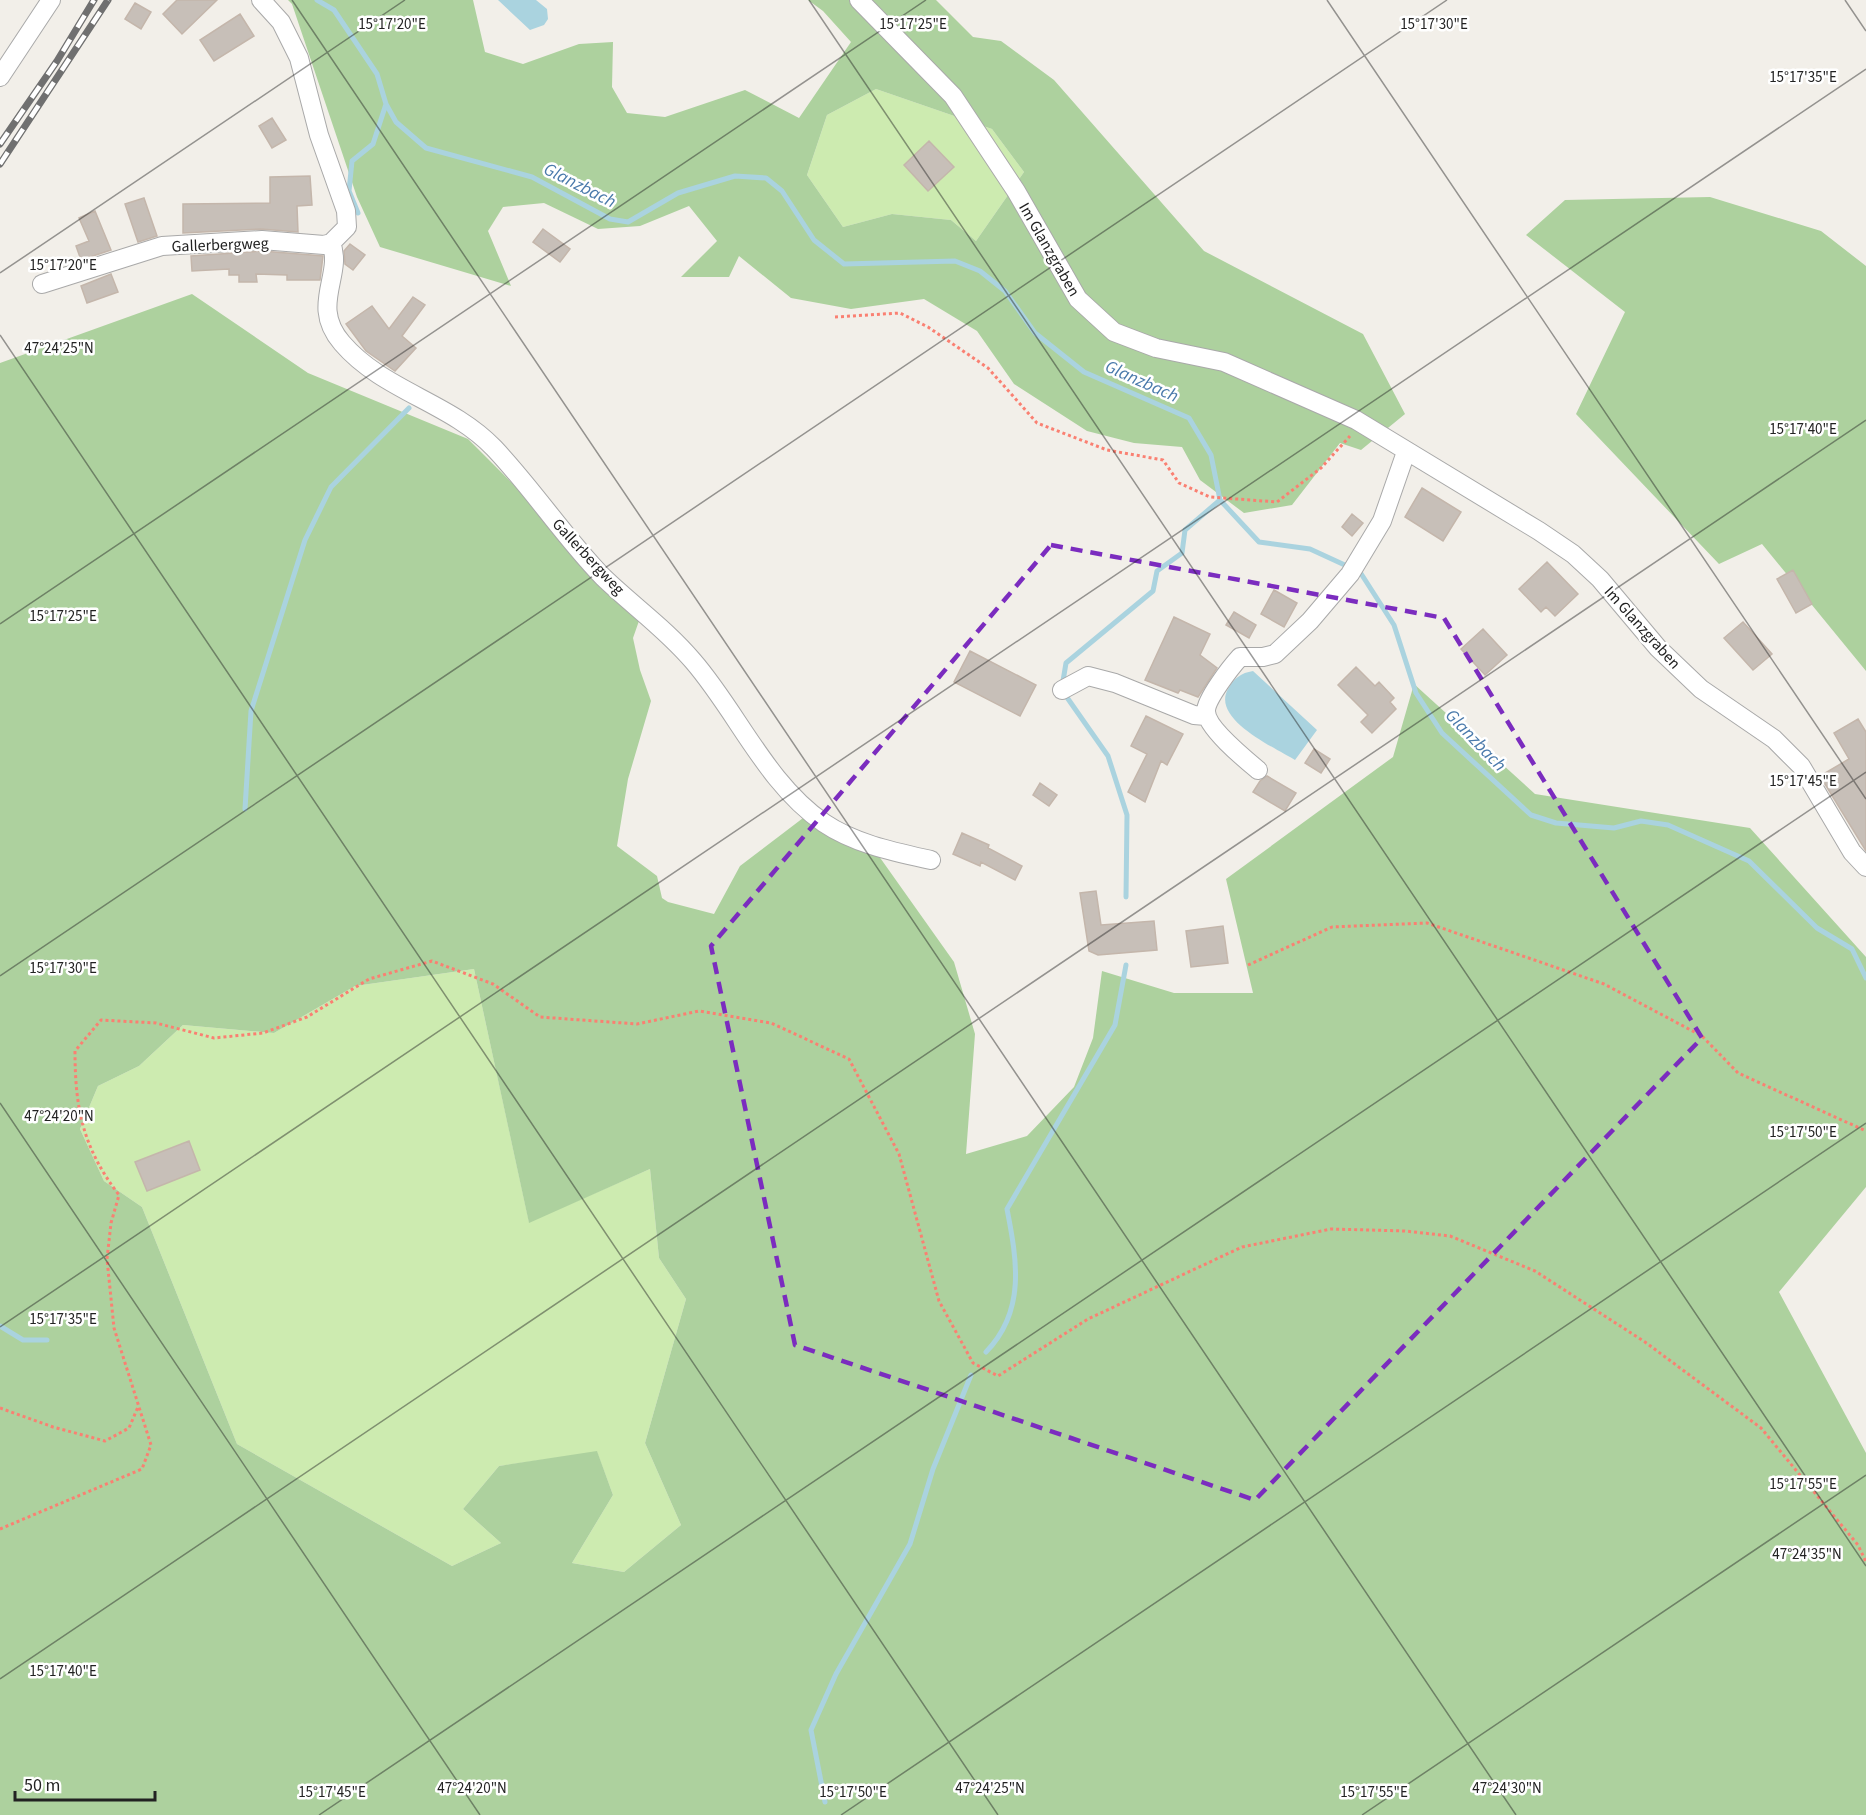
<svg xmlns="http://www.w3.org/2000/svg" width="1866" height="1815" viewBox="0 0 1866 1815" font-family="'Source Sans 3',sans-serif">
<style>
.grass{fill:#cdebb0}
.forest{fill:#add19e;fill-rule:evenodd}
.water{fill:#aad3df}
.lines{fill:none;stroke-linecap:round;stroke-linejoin:round}
.stream{stroke:#aad3df;stroke-width:5}
.building{fill:#c7bfb8;stroke:#c4b6ab;stroke-width:1.5}
.minor-casing{stroke:#a9a9a9;stroke-width:20}
.path{stroke:#fa8072;stroke-width:3;stroke-dasharray:3 3;stroke-linecap:butt}
.minor{stroke:#fff;stroke-width:18}
.rail-casing{stroke:#707070;stroke-width:7}
.rail{stroke:#fff;stroke-width:4.5;stroke-dasharray:14;stroke-linecap:butt}
.marked{fill:none;stroke:#7b2cbf;stroke-width:4.5;stroke-dasharray:12 8;stroke-linejoin:round}
.ticks{fill:none;stroke:#222;stroke-width:1.5;stroke-opacity:0.45}
.labels{text-anchor:middle;stroke-width:5;stroke-linejoin:round;paint-order:stroke}
.street-label{font-size:16px;fill:#222;stroke:#fff}
.water-label{font-size:18px;font-style:italic;fill:#4a7aab;stroke:#fff}
.ticks-label{font-size:15px;text-anchor:middle;fill:#222;stroke:#fff;stroke-width:5;stroke-linejoin:round;paint-order:stroke}
</style>
<rect width="100%" height="100%" fill="#f2efe9"/>
<path class="grass" d="M876,89L992,129L1024,172L976,241L951,220L892,214L843,227L807,175L827,115Z
M474,969L529,1222L650,1169L659,1258L686,1299L645,1443L681,1525L624,1572L572,1563L613,1495L597,1452L499,1466L463,1509L501,1543L452,1566L237,1444L142,1207L104,1181L80,1129L98,1086L139,1066L183,1025L274,1033L355,986Z"/>
<path class="forest" d="M288,0H473L485,52L523,64L579,44L613,42L612,87L627,113L665,117L745,90L799,118L851,42L823,11L808,0H936L973,37L1001,41L1054,80L1204,251L1363,334L1405,414L1361,450L1340,443L1292,505L1244,513L1200,480L1182,447L1134,443L1087,431L1014,384L977,331L924,299L851,309L791,298L739,256L729,277H681L717,241L689,206L640,226L598,229L544,203L503,207L488,231L511,286L380,247L357,197L292,4ZM876,89L992,129L1024,172L976,241L951,220L892,214L843,227L807,175L827,115Z
M1710,197L1821,231L1866,266V671L1762,544L1719,564L1576,414L1625,312L1526,235L1565,200Z
M192,294L308,373L468,439L570,541L640,618L633,638L640,670L651,701L628,779L617,846L657,876L662,898L668,902L714,914L740,866L807,815L876,852L954,962L975,1034L966,1154L1027,1136L1074,1087L1093,1038L1102,971L1174,993H1253L1226,879L1393,757L1414,684L1535,794L1750,828L1866,957V1187L1779,1292L1866,1453V1815H0V363ZM474,969L529,1223L650,1169L659,1258L686,1299L645,1443L681,1525L624,1572L572,1563L613,1495L597,1451L499,1466L463,1509L501,1543L452,1566L237,1444L142,1207L104,1181L80,1129L98,1086L139,1066L183,1025L274,1033L355,986Z"/>
<path class="water" d="M498,0H536L547,9L548,19L544,25L530,30Z
M1253,671L1317,730L1295,760C1274,747 1211,719 1228,689C1234,678 1241,673 1253,671Z"/>
<g class="lines">
<path class="stream" d="M317,0L334,10L377,74L386,104L396,122L426,148L532,177L610,219L628,222L678,193L735,176L766,178L782,191L814,240L844,264L955,261L980,271L1005,291L1035,333L1084,372L1189,418L1211,455L1220,500L1259,542L1310,549L1360,572L1394,625L1416,693L1442,733L1531,815L1556,823L1614,828L1641,821L1668,825L1749,861L1817,928L1852,949L1866,978
M358,213L349,191L352,161L373,144L386,104
M1063,681L1066,663L1153,591L1157,571L1182,553L1185,530L1220,500
M1066,696L1108,756L1127,815L1126,897
M245,809L251,711L305,540L331,487L409,408
M0,1326L23,1340H47
M986,1352C1026,1311 1017,1260 1007,1209L1115,1025L1126,965
M825,1802L811,1730L836,1674L910,1544L933,1469L971,1375"/>
</g>
<path class="building" d="M177,0H217L182,34L163,14Z
M135,3L151,12L141,29L125,19Z
M240,14L254,36L214,61L200,40Z
M272,118L286,140L272,148L259,126Z
M929,141L954,167L928,191L904,165Z
M310,176L312,205L297,206L298,232L261,229L183,233V204L270,203V177Z
M144,198L157,236L138,242L125,204Z
M95,211L111,250L81,260L76,246L89,241L79,218Z
M543,229L570,249L560,262L533,242Z
M350,244L365,255L353,270L345,264L344,251Z
M262,251L323,256L320,280H287V275L256,274L257,282H239V275H229V269L192,271L191,256Z
M111,274L118,292L87,303L81,286Z
M413,297L425,305L402,336L416,348L395,371L366,351L346,324L372,306L389,329Z
M1422,488L1461,512L1443,541L1405,517Z
M1352,514L1363,523L1352,536L1342,527Z
M1547,562L1578,594L1555,616L1546,607L1541,612L1519,589Z
M1793,570L1812,604L1796,613L1777,579Z
M1274,590L1297,603L1284,627L1261,614Z
M1234,612L1256,625L1249,638L1226,625Z
M1174,617L1210,634L1200,655L1217,668L1198,697L1180,690L1178,693L1145,680Z
M1743,622L1772,654L1753,670L1724,638Z
M1483,629L1507,655L1485,675L1461,649Z
M970,651L1036,685L1020,716L954,682Z
M1356,667L1375,686L1379,682L1394,698L1390,702L1396,709L1372,733L1361,722L1368,715L1338,685Z
M1146,716L1183,734L1167,765L1161,761L1145,802L1128,792L1147,754L1131,746Z
M1858,719L1866,732V851L1820,776L1849,759L1834,733Z
M1314,749L1330,759L1321,773L1305,763Z
M1267,776L1296,793L1285,811L1253,792L1260,781Z
M1040,783L1057,795L1049,806L1033,795Z
M962,833L989,845L988,848L1022,866L1015,880L981,862L980,866L953,854Z
M1096,891L1101,925L1154,921L1157,950L1098,955L1089,951L1080,893Z
M1223,926L1228,963L1191,967L1186,931Z
M189,1141L200,1170L147,1191L135,1162Z"/>
<g class="lines">
<g class="minor-casing">
<path id="minor" d="M859,0L953,96L1016,191L1078,299L1114,332L1156,348L1224,362L1356,420L1539,531L1573,554L1600,579L1658,648L1701,689L1774,739L1801,766L1852,852L1866,867
M0,77L51,0
M331,243C344,275 309,305 342,343C383,391 450,402 494,448C533,489 564,537 603,577C633,606 666,629 693,661C738,713 766,783 824,823C855,844 895,852 931,860
M42,284L162,246L262,240L324,245L331,243L347,227L346,211L319,135L299,58L281,22L261,0
M1062,690L1088,676L1115,683L1194,715L1206,716
M1258,770C1246,760 1206,727 1206,711C1206,699 1231,667 1240,657H1263L1275,654L1310,621L1350,574L1382,521L1406,452"/>
</g>
<path class="path" d="M835,317L900,313L928,327L988,368L1037,423L1107,450L1163,460L1179,483L1210,497L1277,502L1321,468L1350,436
M1248,965L1332,927L1427,923L1604,984L1702,1036L1738,1073L1866,1131
M0,1408L53,1427L105,1441L129,1428L138,1407
M0,1529L142,1469L151,1445L114,1328L107,1259L111,1223L119,1195C83,1148 75,1109 75,1051L101,1020L156,1023L214,1038L263,1033L307,1017L369,979L432,961L493,984L540,1017L637,1024L699,1011L771,1023L849,1059L899,1154L939,1301L973,1363L998,1376L1088,1319L1242,1247L1331,1229L1405,1231L1450,1236L1535,1271L1645,1342L1761,1428L1858,1545L1866,1562"/>
<use href="#minor" class="minor"/>
<g class="rail-casing">
<path id="rail" d="M0,144L57,61L94,0
M0,164L108,0"/>
</g>
<use href="#rail" class="rail"/>
</g>
<path class="marked" d="M1051,545L1444,618L1702,1038L1255,1500L795,1345L711,946Z"/>
<path class="ticks" d="M292,0L1516,1815M809,0L1866,1566M1327,0L1866,799M1845,0L1866,31M0,273L405,0M0,335L998,1815M0,624L926,0M0,976L1447,0M0,1103L480,1815M0,1327L1866,69M0,1679L1866,420M319,1815L1866,772M841,1815L1866,1123M1362,1815L1866,1475"/>
<g class="labels">
<g class="street-label">
<text transform="translate(220 244) rotate(-2)" y="6">Gallerbergweg</text>
<text transform="translate(1050 249) rotate(60)" y="6">Im Glanzgraben</text>
<text transform="translate(589 556) rotate(47)" y="6">Gallerbergweg</text>
<text transform="translate(1643 627) rotate(48)" y="6">Im Glanzgraben</text>
</g>
<g class="water-label">
<text transform="translate(580 185) rotate(27)" y="6">Glanzbach</text>
<text transform="translate(1142 381) rotate(24)" y="6">Glanzbach</text>
<text transform="translate(1476 740) rotate(46)" y="6">Glanzbach</text>
</g>
</g>
<g class="ticks-label">
<text x="913" y="29">15°17'25"E</text>
<text x="392" y="29">15°17'20"E</text>
<text x="1434" y="29">15°17'30"E</text>
<text x="1803" y="82">15°17'35"E</text>
<text x="63" y="270">15°17'20"E</text>
<text x="59" y="353">47°24'25"N</text>
<text x="1803" y="434">15°17'40"E</text>
<text x="63" y="621">15°17'25"E</text>
<text x="1803" y="786">15°17'45"E</text>
<text x="63" y="973">15°17'30"E</text>
<text x="59" y="1121">47°24'20"N</text>
<text x="1803" y="1137">15°17'50"E</text>
<text x="63" y="1324">15°17'35"E</text>
<text x="1803" y="1489">15°17'55"E</text>
<text x="1807" y="1559">47°24'35"N</text>
<text x="63" y="1676">15°17'40"E</text>
<text x="472" y="1793">47°24'20"N</text>
<text x="990" y="1793">47°24'25"N</text>
<text x="1507" y="1793">47°24'30"N</text>
<text x="332" y="1797">15°17'45"E</text>
<text x="853" y="1797">15°17'50"E</text>
<text x="1374" y="1797">15°17'55"E</text>
</g>
<path d="M15 1791v9h140v-9" fill="none" stroke="#222222" stroke-width="3"/>
<text x="24" y="1791" font-size="18" fill="#222222" stroke="#ffffff" stroke-width="4.5" paint-order="stroke">50 m</text>
</svg>
